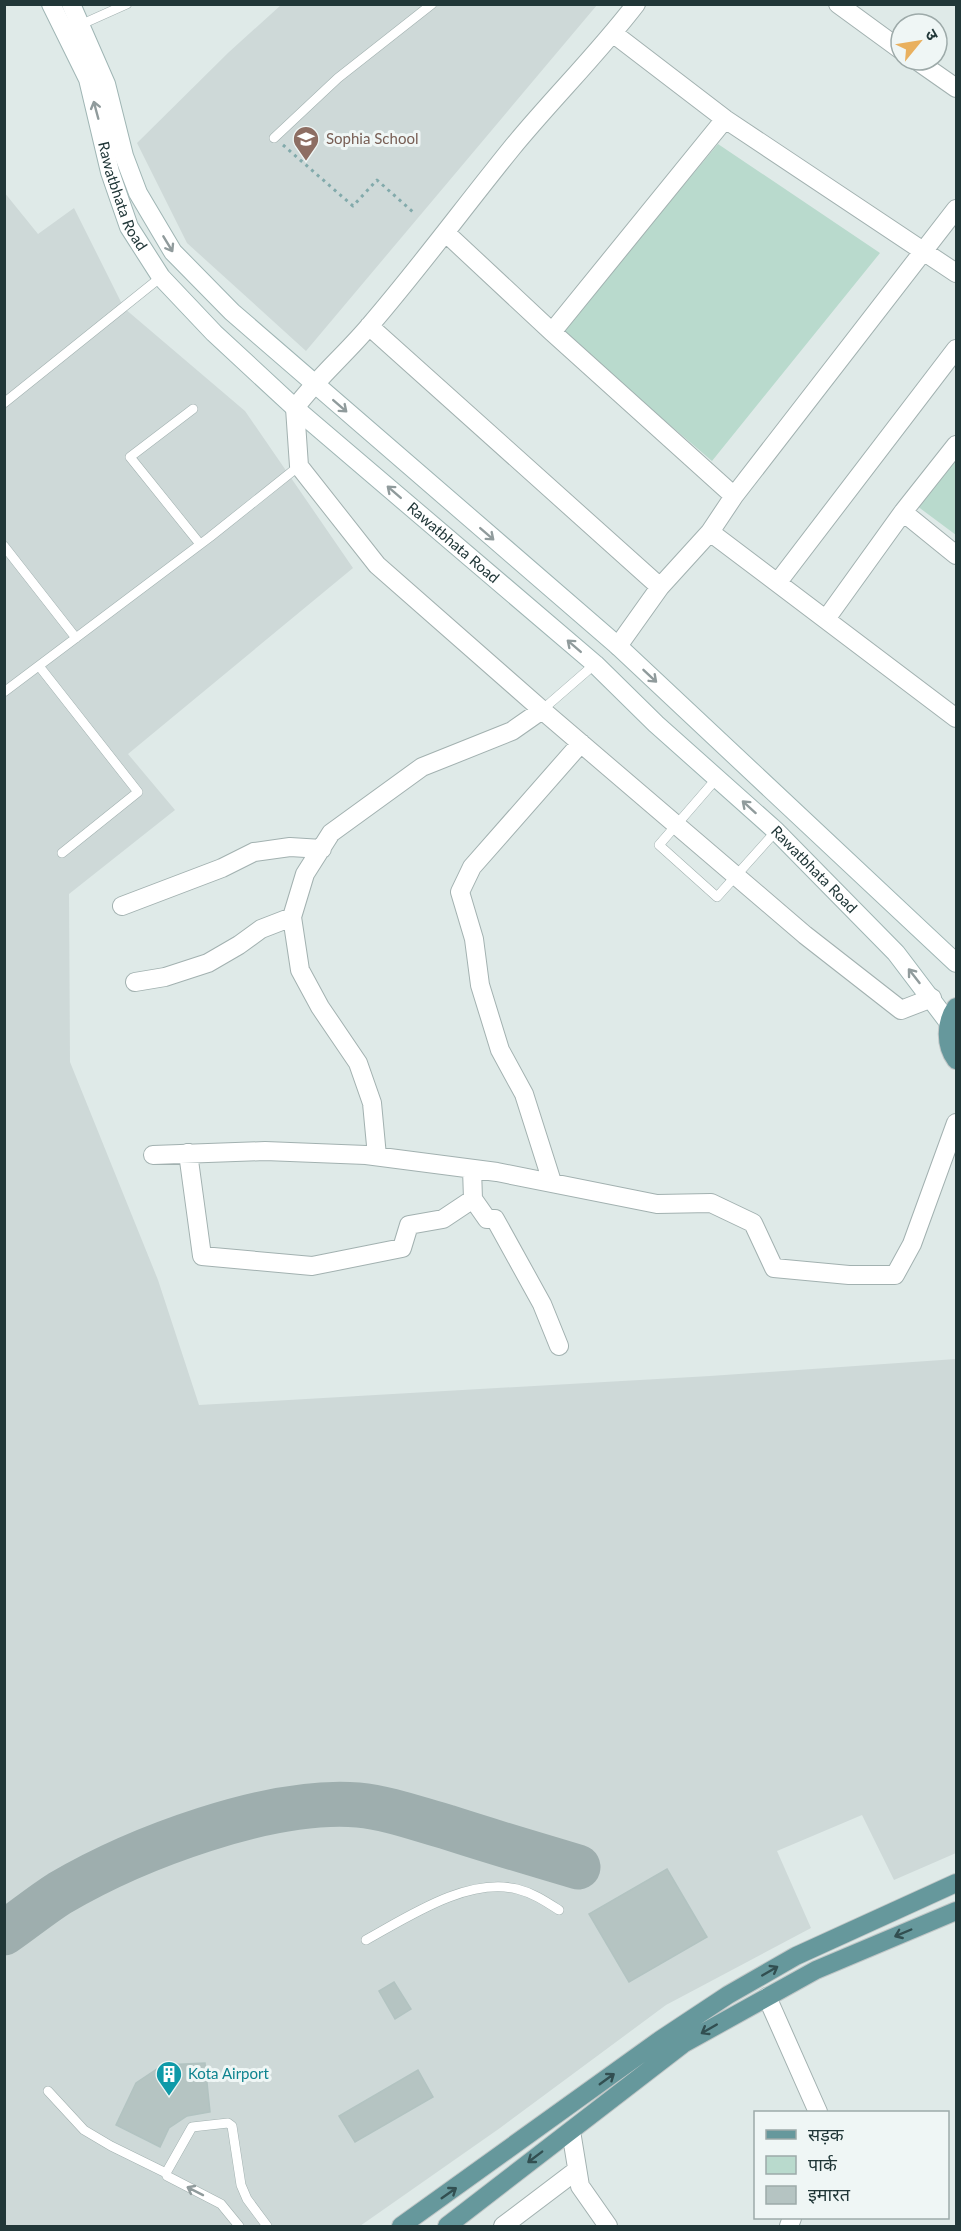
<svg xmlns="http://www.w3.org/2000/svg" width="961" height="2231" viewBox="0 0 961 2231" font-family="Lato,'Noto Sans Devanagari',sans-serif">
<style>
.built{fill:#ced9d8}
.green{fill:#b9dacd}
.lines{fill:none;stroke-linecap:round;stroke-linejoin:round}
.taxiway{stroke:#9eaeae;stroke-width:45}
.building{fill:#b5c4c2;stroke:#b2c3c1;stroke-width:1.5}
.service-casing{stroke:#a2b1b0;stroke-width:10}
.minor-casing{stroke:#a2b1b0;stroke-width:20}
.secondary-casing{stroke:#9fb5b4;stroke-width:20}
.primary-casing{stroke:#c1c7c7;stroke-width:20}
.path{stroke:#82aaab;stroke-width:3;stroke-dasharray:3 4.5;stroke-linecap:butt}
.service{stroke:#fff;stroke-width:9}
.minor{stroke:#fff;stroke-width:18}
.secondary{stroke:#fff;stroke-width:18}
.primary{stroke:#66989c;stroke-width:18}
.oneway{stroke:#909b9c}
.oneway2{stroke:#324f51}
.labels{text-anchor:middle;stroke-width:6;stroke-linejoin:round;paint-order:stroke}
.education-label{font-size:15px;fill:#785e54;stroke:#eff6f5;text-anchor:start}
.street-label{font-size:15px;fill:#213738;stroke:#eff6f5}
.culture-label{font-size:15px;fill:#0d838f;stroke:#eff6f5;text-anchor:start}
</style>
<rect width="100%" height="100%" fill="#dfeae8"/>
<path class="built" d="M281,5H597L306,351L187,243L137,143L229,52Z
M4,192L38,234L74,208L124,308L245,411L353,568L128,754L175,810L69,894L70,1062L158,1280L199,1405L710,1376L956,1359V1853L894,1880L862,1815L777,1851L811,1928L666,2005L500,2128L360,2226H5Z"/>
<path class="green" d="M718,144L880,253L712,461L561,332Z
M956,448V535L913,503Z"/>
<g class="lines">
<path class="taxiway" d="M4,1933C23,1920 41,1905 60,1893C137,1848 269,1798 358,1805C389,1808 418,1819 447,1827C490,1841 534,1854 578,1867"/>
</g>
<path class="building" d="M667,1869L707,1937L629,1982L589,1914Z
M394,1982L411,2009L395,2019L379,1991Z
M205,2063L210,2112L187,2116L169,2128L160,2147L116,2125L136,2083L163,2065Z
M418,2070L433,2097L355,2142L339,2116Z"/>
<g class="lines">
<g class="service-casing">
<path id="service" d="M80,25L127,4
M274,138L338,78L432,4
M4,403L161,277
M193,409L130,457L200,544
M4,546L76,638
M39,666L138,792L62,853
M4,692L210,537L299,466
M542,710L595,664
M717,778L659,845L717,897L776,831
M366,1940C408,1917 467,1877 517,1889C533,1893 545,1901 559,1910
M48,2091L84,2130L111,2146L166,2173
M239,2226L221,2204L167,2176L166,2173L192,2127L228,2123L232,2126L241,2185L247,2199L267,2226"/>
</g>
<g class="minor-casing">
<path id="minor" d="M636,4C597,55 551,100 511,149C464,207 420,267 371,324C347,353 318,377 295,408L299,466L377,565L542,710L805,935L901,1010L932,998
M838,4L901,50
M614,34L725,119L956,273
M916,60L956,88
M446,233L552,332L734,496
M369,326L660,587
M552,332L725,119
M903,512L956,555
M710,532L956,718
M778,582L956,349
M826,619L903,512L956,445
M618,646L660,587L710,532L734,496L956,209
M122,906L222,868L254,852L290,847L322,849
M135,982L165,977L208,963L239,945L261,929L292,917
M188,1153L202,1256L312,1266L402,1248L409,1225L443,1219L473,1199
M153,1155L265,1151L366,1155L497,1172L657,1204L711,1203L753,1223L774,1268L849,1275H895L912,1244L956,1123
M377,1156L372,1103L358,1063L320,1007L300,970L292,917L305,874L331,833L422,767L512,731L542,710
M472,1169L473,1199L487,1219H495L542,1304L559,1346
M552,1182L524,1094L500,1050L480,985L474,939L460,892L472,867L581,743
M767,1997L818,2112
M571,2131L580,2186L608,2226
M503,2226L577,2170
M789,2226L792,2218"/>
</g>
<g class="secondary-casing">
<g id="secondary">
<path id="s1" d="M51,4L88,79L110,172L129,227L161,277L214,333L295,408L595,664L656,724L776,831L896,953L949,1023"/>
<path d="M71,4L106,84L124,156L138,193L173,252L232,312L618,646L956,963"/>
</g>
</g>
<g class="primary-casing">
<path id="primary" d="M956,1007C945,1023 945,1045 956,1060
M401,2226L660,2040L728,1995L796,1956L956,1883
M447,2226L683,2044L816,1970L956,1911"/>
</g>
<path class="path" d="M283,145L353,206L377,180L414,213"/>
<use href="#service" class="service"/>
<use href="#minor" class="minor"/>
<use href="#secondary" class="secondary"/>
<use href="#primary" class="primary"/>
</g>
<defs><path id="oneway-shaft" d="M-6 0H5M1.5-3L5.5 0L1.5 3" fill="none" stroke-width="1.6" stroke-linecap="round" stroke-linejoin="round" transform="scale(1.5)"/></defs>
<g class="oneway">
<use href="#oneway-shaft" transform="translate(96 110) rotate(-105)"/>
<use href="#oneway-shaft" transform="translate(168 244) rotate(59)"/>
<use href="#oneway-shaft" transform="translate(340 406) rotate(41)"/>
<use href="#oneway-shaft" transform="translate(394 492) rotate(-139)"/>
<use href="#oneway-shaft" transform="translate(487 534) rotate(41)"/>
<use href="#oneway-shaft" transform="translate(574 646) rotate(-139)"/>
<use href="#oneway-shaft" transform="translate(650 676) rotate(43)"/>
<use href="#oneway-shaft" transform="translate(749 807) rotate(-138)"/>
<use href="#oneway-shaft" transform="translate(914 976) rotate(-128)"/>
<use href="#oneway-shaft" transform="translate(195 2191) rotate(-153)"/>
</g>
<g class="oneway2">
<use href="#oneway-shaft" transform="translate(903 1933) rotate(157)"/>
<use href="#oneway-shaft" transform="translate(770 1971) rotate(-30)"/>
<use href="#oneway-shaft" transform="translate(709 2029) rotate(150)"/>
<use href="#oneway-shaft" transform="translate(607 2079) rotate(-36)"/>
<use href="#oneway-shaft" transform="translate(535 2157) rotate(143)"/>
<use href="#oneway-shaft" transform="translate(449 2193) rotate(-35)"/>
</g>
<defs>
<g id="school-pin" transform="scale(1.35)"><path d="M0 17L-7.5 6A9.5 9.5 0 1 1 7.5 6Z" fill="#8d6e63" stroke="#eff6f5"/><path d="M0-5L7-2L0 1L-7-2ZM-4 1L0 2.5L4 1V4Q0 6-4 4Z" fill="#fff"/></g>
<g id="building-pin" transform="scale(1.35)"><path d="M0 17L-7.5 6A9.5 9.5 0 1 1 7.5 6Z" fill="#0f9aa8" stroke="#eff6f5"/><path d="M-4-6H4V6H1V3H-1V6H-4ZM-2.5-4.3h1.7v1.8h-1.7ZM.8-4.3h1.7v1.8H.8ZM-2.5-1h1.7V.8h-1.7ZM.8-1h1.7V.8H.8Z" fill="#fff"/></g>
</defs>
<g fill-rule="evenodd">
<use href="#school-pin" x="306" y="139"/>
<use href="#building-pin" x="169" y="2074"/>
</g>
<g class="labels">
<g class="education-label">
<text x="326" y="144">Sophia School</text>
</g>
<g class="street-label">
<text dy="5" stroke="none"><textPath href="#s1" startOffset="206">Rawatbhata Road</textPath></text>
<text dy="5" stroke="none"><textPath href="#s1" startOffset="692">Rawatbhata Road</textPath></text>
<text dy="5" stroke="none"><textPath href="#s1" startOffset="1179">Rawatbhata Road</textPath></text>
</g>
<g class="culture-label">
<text x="188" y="2079">Kota Airport</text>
</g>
</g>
<rect width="961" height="2231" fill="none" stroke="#213738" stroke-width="12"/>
<rect x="754" y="2111" width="195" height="108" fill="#eff6f5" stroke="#9daaa9" stroke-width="1.5"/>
<rect x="766" y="2130" width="30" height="9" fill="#66989c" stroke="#9daaa9" stroke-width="1.5"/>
<text x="808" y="2141" font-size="18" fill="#213738">सड़क</text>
<rect x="766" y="2156" width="30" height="18" fill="#b9dacd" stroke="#9daaa9" stroke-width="1.5"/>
<text x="808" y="2171" font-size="18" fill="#213738">पार्क</text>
<rect x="766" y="2186" width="30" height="18" fill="#b5c4c2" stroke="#9daaa9" stroke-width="1.5"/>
<text x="808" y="2201" font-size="18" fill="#213738">इमारत</text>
<g transform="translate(919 42) rotate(60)"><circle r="28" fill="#eff6f5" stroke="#9daaa9" stroke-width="1.5"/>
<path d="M0-4.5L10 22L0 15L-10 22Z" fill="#e9b05e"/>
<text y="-9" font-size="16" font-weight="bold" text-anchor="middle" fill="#213738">उ</text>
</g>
</svg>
